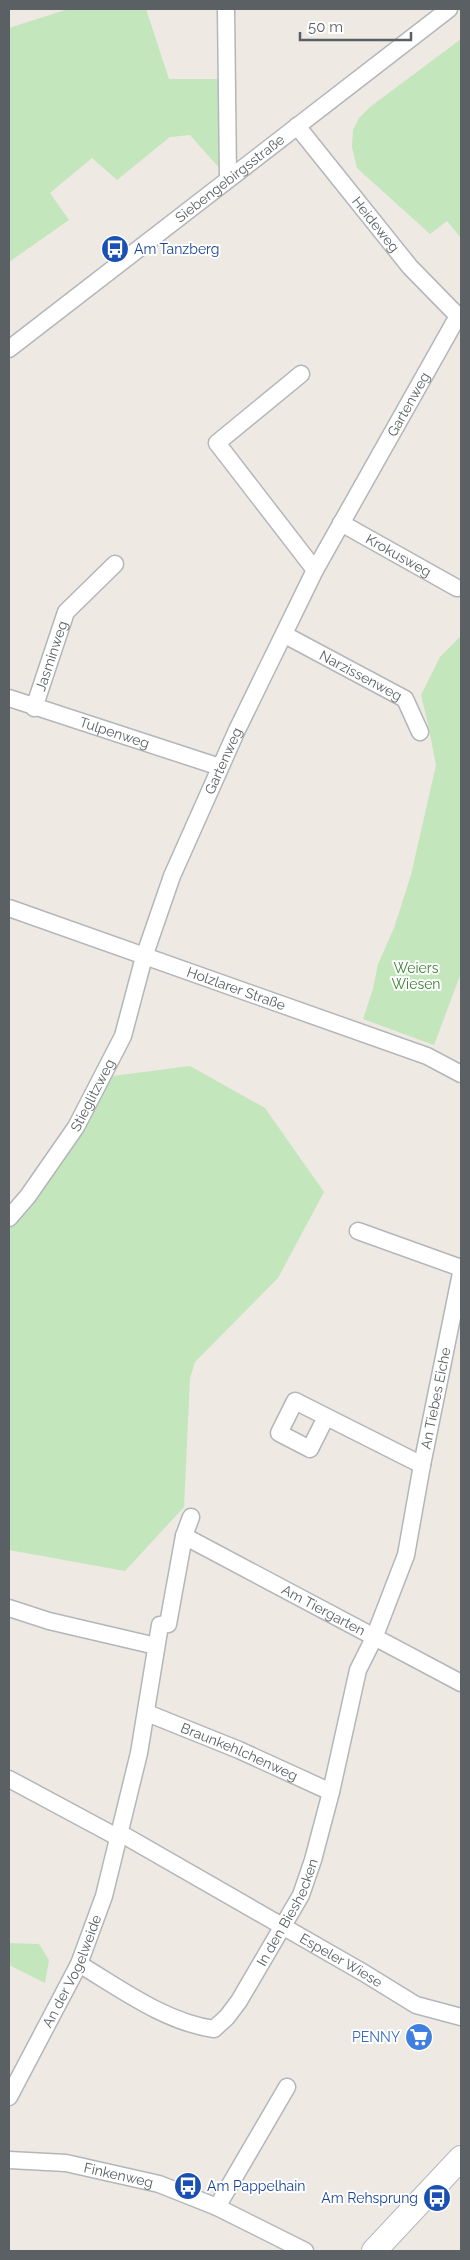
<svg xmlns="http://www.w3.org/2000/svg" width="470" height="2260" viewBox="0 0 470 2260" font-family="Raleway,sans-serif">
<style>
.green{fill:#c3e6bd}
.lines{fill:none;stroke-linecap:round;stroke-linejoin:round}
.street-casing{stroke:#b3b6ba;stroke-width:19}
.secondary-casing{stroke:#b4b8bd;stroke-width:26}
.street{stroke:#fff;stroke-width:16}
.secondary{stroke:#fff;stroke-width:24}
.labels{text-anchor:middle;stroke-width:4;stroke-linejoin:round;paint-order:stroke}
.street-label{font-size:14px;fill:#5a6063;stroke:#fff}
.transit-label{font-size:14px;fill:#164399;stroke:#fff;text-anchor:start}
.park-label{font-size:14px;fill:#3a8331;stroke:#fff}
.shop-label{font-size:14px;fill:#366cbe;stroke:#fff;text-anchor:end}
</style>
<rect width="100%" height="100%" fill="#eee9e2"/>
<path class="green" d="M68,9H146L169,79H219L221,170L190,135L170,137L117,180L92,158L50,193L69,220L9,262V28Z
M461,39V238L447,221L430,234L357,168L352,147L353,130L359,118L370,107Z
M461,636V973L434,1045L363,1019L373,989L378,964L394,928L411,875L436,765L428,724L421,695L440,657Z
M190,1066L265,1108L324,1192L278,1278L195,1362L190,1378L184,1507L125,1571L9,1550V1213L105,1077Z
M9,1943L39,1944L49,1960L45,1983L9,1965Z"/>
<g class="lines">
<g class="street-casing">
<g id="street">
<path d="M226,9L228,178"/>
<path id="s1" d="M297,126L410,267L458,316L461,317"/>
<path id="s2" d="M9,349L449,9"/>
<path d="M301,374L217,443L315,570"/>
<path id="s3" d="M341,523L457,588"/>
<path id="s4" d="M285,635L405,699L420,732"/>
<path id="s5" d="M9,698L220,767"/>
<path id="s6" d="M34,708L66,612L115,564"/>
<path id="s7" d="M9,908L427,1056L461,1074"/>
<path id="s8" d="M9,1218L28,1196L76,1127L123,1036L144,957L172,876L237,730L315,570L458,316"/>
<path d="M358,1231L461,1268"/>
<path d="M326,1417L310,1449L279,1433L295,1401L422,1465"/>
<path id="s9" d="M184,1536L461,1683"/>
<path d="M9,1608L49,1621L156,1646"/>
<path id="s10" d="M147,1713L239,1750L331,1792"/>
<path d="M9,1779L119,1838"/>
<path id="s11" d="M120,1833L364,1973L416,2005L461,2017"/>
<path id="s12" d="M79,1964C121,1989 165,2022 214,2029L227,2017L239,2001L301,1895L313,1860L331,1792L358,1670L374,1638L406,1555L422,1465L461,1273"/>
<path id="s13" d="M9,2097L79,1964L104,1896L139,1753L160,1625L168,1624L184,1536L191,1517"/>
<path id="s14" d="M9,2160L66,2163L159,2184L217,2207L305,2251"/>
<path d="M217,2207L287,2087"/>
</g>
</g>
<g class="secondary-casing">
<path id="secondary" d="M374,2251L461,2158"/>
</g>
<use href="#street" class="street"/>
<use href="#secondary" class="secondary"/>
</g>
<defs>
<g id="bus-disc" transform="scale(1.4375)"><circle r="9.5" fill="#1a4fb4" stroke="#fff"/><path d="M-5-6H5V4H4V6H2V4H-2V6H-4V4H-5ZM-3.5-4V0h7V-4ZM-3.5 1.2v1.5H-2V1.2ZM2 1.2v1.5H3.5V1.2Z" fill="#fff"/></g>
<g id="supermarket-disc" transform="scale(1.4375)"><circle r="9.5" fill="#3f7fe0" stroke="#fff"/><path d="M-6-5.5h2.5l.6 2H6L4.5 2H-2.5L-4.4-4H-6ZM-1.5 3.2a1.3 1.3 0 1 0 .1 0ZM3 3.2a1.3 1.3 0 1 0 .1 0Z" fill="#fff"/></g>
</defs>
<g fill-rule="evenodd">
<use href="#bus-disc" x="115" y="249"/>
<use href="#supermarket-disc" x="419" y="2037"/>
<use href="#bus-disc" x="188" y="2186"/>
<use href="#bus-disc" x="437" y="2198"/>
</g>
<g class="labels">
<g class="street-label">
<text dy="5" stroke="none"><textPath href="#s2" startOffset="279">Siebengebirgsstraße</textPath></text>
<text dy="5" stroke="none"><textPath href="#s1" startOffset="126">Heideweg</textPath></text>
<text dy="5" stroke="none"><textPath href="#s8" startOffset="911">Gartenweg</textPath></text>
<text dy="5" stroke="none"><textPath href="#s3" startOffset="66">Krokusweg</textPath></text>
<text dy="5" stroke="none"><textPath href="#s6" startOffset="55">Jasminweg</textPath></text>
<text dy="5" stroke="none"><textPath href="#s4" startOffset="86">Narzissenweg</textPath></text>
<text dy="5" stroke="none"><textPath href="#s5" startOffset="111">Tulpenweg</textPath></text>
<text dy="5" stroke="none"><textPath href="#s8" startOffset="509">Gartenweg</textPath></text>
<text dy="5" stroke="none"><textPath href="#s7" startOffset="241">Holzlarer Straße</textPath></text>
<text dy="5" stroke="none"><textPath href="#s8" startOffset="149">Stieglitzweg</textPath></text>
<text dy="5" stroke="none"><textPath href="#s12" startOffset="828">An Tiebes Eiche</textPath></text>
<text dy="5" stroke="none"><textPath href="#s9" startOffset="158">Am Tiergarten</textPath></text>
<text dy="5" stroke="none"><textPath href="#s10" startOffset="100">Braunkehlchenweg</textPath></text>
<text dy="5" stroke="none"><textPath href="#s12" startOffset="290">In den Bieshecken</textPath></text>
<text dy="5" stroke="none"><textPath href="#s11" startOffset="255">Espeler Wiese</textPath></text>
<text dy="5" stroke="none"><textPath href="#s13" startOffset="141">An der Vogelweide</textPath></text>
<text dy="5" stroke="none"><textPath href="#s14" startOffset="111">Finkenweg</textPath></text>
</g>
<g class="transit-label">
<text x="134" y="254">Am Tanzberg</text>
<text x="207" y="2191">Am Pappelhain</text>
<text x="418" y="2203" text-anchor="end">Am Rehsprung</text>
</g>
<g class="park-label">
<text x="416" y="973">Weiers<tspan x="416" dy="16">Wiesen</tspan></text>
</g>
<g class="shop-label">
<text x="400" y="2042">PENNY</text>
</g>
</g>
<rect width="470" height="2260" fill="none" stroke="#5a6063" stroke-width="20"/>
<path d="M300 32v8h111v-8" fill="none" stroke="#5a6063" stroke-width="2.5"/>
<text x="308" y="32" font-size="15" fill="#5a6063" stroke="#ffffff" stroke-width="4" paint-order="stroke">50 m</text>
</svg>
